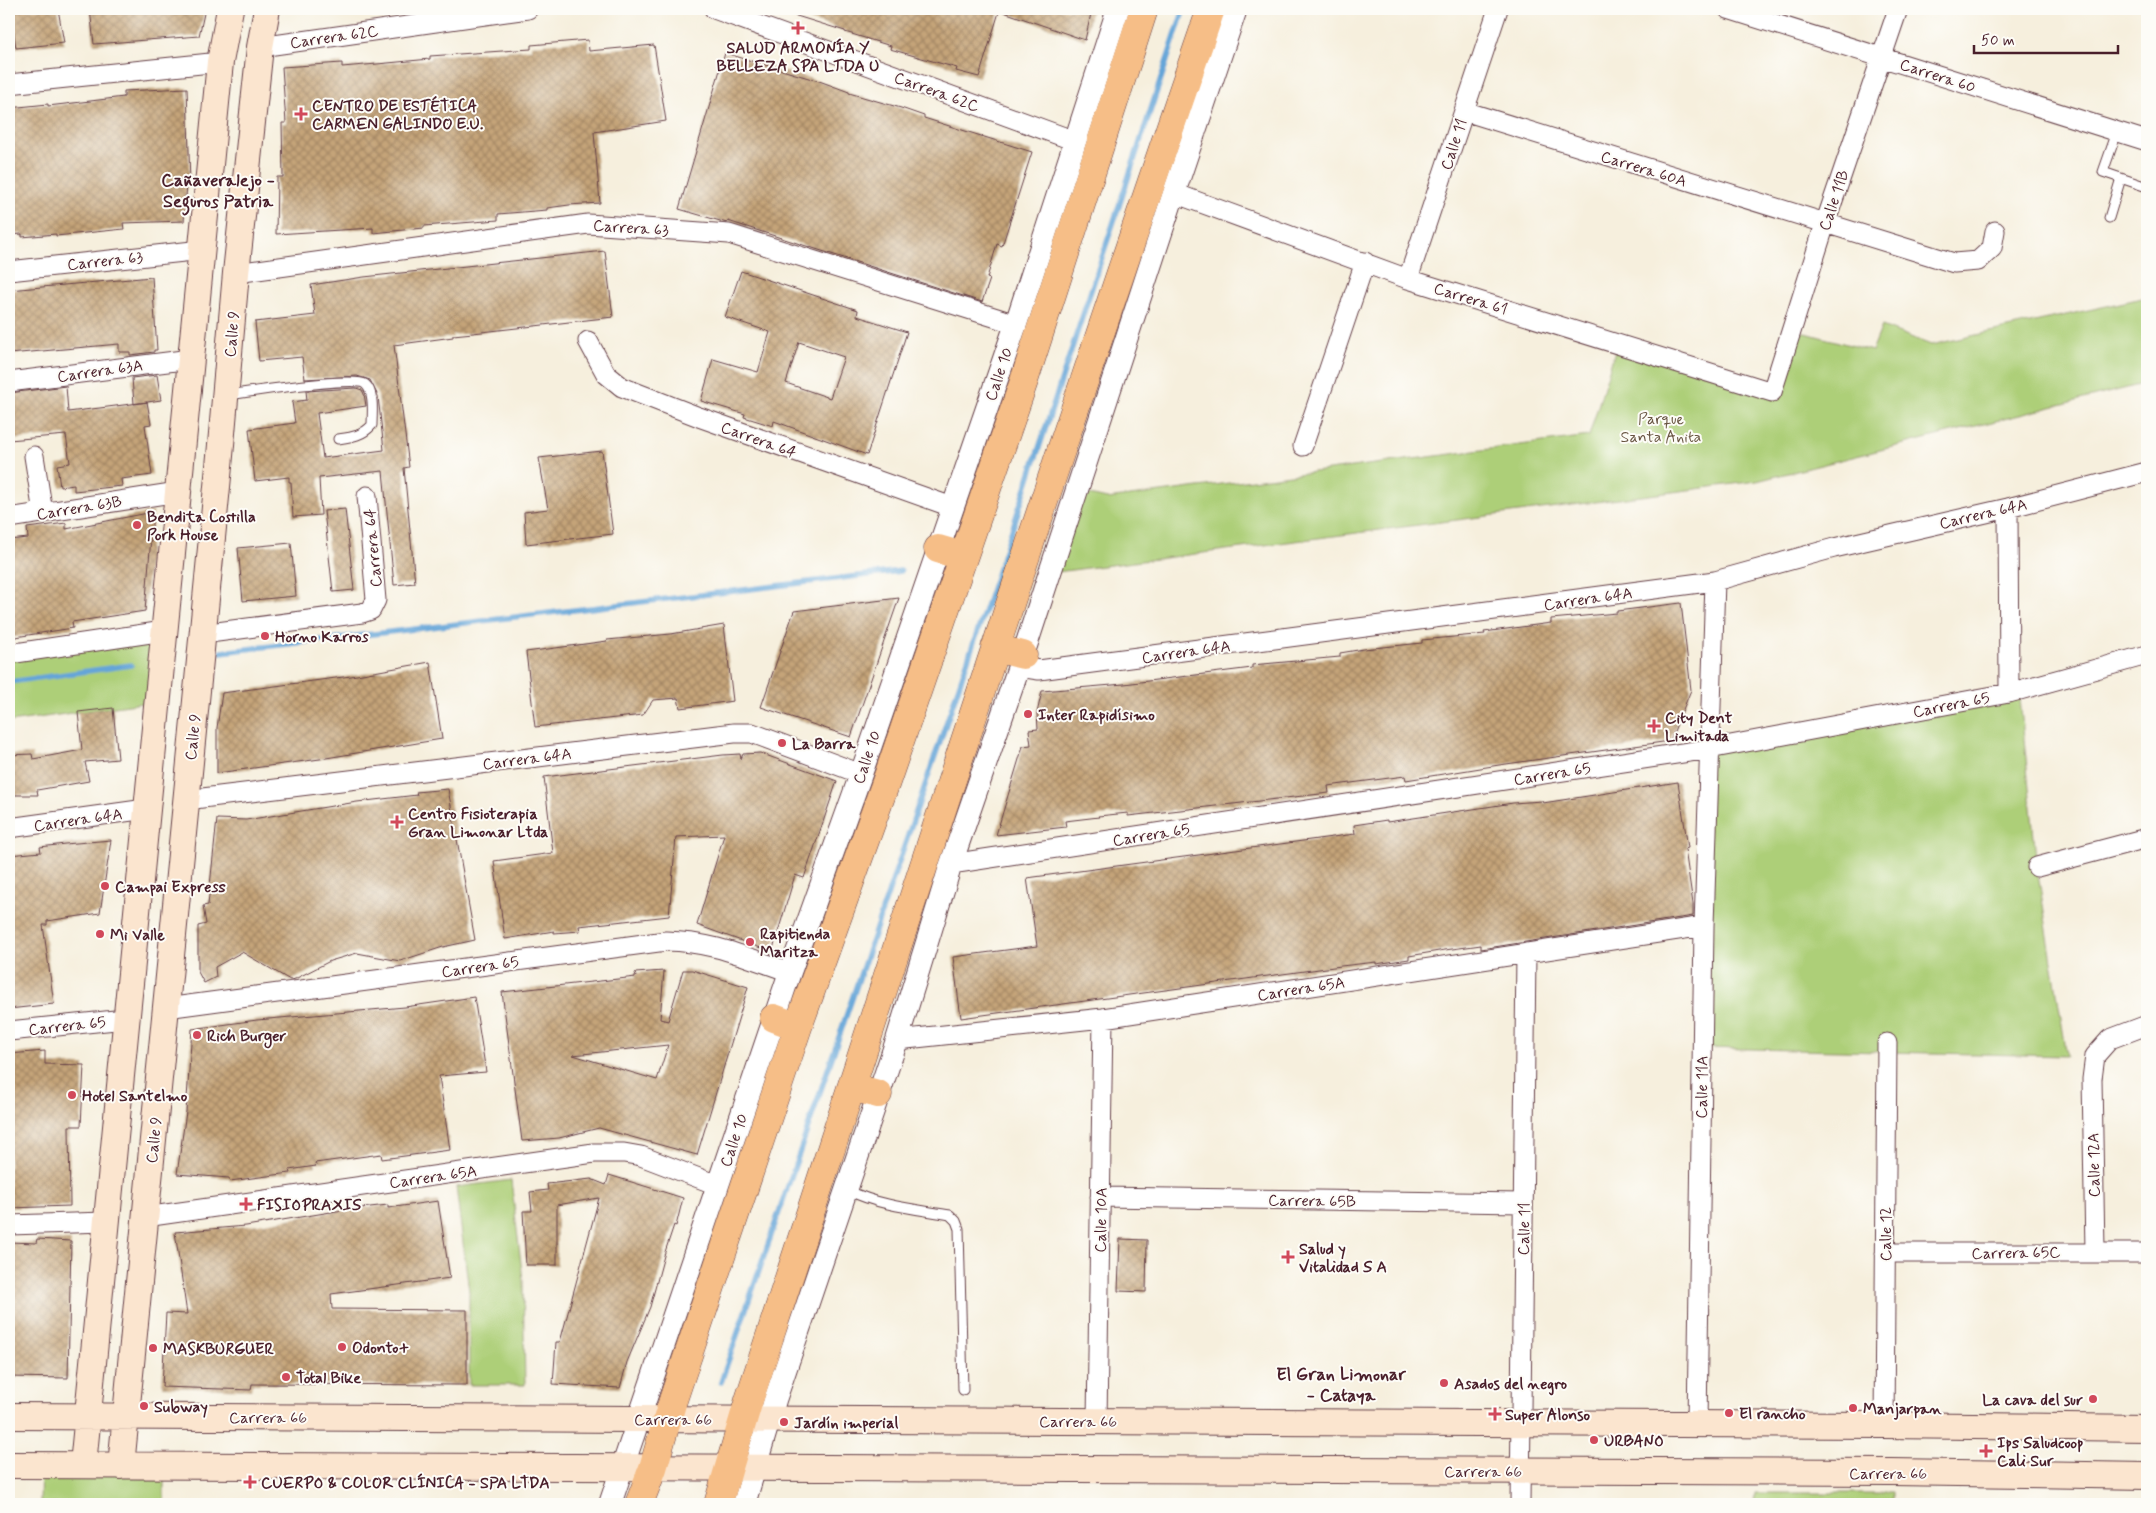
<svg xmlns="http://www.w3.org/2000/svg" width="2156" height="1513" viewBox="0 0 2156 1513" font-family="Mynerve,sans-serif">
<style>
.green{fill:#adcf78;stroke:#7c7752}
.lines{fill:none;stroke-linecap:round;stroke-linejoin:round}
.stream{stroke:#65a5d8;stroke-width:5.5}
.building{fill:url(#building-cross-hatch);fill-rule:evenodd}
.service-casing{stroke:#643e46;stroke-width:11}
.minor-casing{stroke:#643e46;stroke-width:21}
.tertiary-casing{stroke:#643e46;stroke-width:24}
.secondary-casing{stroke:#643e46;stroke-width:28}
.primary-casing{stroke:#643e46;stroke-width:29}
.service{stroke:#fff;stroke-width:9}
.minor{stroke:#fff;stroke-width:19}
.tertiary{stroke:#fff;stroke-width:22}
.secondary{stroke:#fbe5cf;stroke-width:26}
.primary{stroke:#f6be87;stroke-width:28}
.poi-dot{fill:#d1495b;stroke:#fdfcf7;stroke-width:2}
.labels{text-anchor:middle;stroke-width:4;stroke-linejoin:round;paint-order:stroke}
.street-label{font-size:16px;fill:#4a1f2b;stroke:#fdfcf7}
.poi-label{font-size:16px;font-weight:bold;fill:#4a1f2b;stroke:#fdfcf7;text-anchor:start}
.park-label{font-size:16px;fill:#685442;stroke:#fdfcf7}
.neighbourhood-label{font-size:18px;font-weight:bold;fill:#4a1f2b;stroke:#fdfcf7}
</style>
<defs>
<pattern id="building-cross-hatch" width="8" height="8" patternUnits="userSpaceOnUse" patternTransform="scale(1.25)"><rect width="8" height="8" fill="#c5a479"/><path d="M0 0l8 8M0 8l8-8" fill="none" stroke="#a28563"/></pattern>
</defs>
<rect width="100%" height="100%" fill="#fdfcf7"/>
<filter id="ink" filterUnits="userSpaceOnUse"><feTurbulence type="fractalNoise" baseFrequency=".02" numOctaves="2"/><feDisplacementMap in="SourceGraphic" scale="10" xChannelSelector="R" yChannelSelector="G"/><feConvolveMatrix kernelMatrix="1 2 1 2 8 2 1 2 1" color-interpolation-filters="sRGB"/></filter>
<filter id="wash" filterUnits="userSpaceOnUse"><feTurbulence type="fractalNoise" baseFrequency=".0096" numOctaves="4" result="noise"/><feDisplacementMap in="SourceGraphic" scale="20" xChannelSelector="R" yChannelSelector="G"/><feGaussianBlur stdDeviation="1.12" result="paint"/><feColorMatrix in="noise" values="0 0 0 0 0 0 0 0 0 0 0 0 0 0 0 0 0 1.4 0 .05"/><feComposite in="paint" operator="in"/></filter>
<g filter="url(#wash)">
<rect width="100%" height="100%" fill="#f6efdd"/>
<path class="green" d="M2147,297V383L1757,481L1049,573L1076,492L1107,499L1589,436L1617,344L1772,392L1791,329L1872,351L1882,326L1931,345Z
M164,631L157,701L9,722V654Z
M2019,689L2037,867L2067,1056L1702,1048L1709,749Z
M511,1180L523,1280L525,1385H469V1291L456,1187Z
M41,1465L164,1466V1504H40Z
M1755,1493H1892V1504H1754Z"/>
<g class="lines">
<path class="stream" d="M221,652L901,571
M9,682L131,665
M721,1382L1001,563L1184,9"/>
</g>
<g id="blocks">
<path class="building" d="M10,9H58L64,43L16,48Z
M90,9H205L199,36L94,44Z
M787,9H1000L979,77L956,71L957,68L890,49L891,46L845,32V31L787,13Z
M1002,9H1092L1085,40L1001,11Z
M588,40L589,51L654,45L666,121L594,132L600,203L569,205L547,208V210L498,214V220L424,226V228L373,233V228L276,234L277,177H283L282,123H286L282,67L342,63V67L377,64L430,59V56L531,49V45Z
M725,53L822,82L849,92V93L901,108L924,116V118L1032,152L1002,246L997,244L987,278L990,279L982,302L728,221L727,223L679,209Z
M187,88L190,184H187L184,221L123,223L124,229L56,236V234L22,237V234L9,235V108L48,104V106L124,97V91Z
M605,251L613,317L473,333L453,335V337L394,345L409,467L404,468L415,583L394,585L383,471L319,478L321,515L293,517L291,482H289V477L255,481L249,429L295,423L292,402L307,400L306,391L356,388L362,390L364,394L366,406L317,413L323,458L384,450L378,396L370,380L357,376L305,379L302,357L259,361L255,322L315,315L311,285L364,277Z
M741,271L858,310L857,316L907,332L867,455L774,421L773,426L744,417L745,414L701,401L713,359L758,372L770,332L725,317ZM799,342L844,357L830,398L786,383Z
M152,277L157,350H154V352L130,355V352H119V344L9,354V290Z
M157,375L161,400L134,404L132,378Z
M66,386L68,412L147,402L151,424L145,425L152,475L121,479L122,486L74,491V485L60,487L57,465L70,463L66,435L9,440V393Z
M602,451L613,534L526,544L524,512L548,509L539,458Z
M345,509L354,590L333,592L324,511Z
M153,512L145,611L72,622L73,628L9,638V540L28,538L27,528L66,523V529Z
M291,543L296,596L243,601L238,548Z
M899,598L851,737L761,707L794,611Z
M1681,603L1691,690L1670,741L1499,765L1406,780L1405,776L1328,786L1329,793L1128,816V813L1098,816L1099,817L1065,821L1066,827L996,835L1023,746L1031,745L1029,730L1038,729L1037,713L1042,691L1124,684L1252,668V665L1340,657V653L1364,649L1422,643V640L1485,634L1484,632L1551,623V619L1617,613V611Z
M724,625L733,701L680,708L678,698L653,700L643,715L535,727L526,652L607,641V640L671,634Z
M430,662L442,739L320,759L217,773V728L222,693L351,676Z
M113,708L118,759L85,762L89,781L37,790L38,795H9V755L32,754L33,759L82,750L78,712Z
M760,753L837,781L804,878L795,875L772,952L697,925L724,835L676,837L669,916L579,926L580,931L554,933V931L505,939L494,861L553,853L544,777L723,755L740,754L741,759L743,754Z
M1678,782L1688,848L1685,849L1693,904V916L1481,949V945L1445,950L1409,956V959L1376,964V962L1341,966L961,1018L953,957L1037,946L1027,878L1355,834L1354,825L1387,820V822L1513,803L1542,801L1543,803Z
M448,789L475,940L443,947L400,961L357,953L330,961L295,979L290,980L242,952L215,967L216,977L204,983L198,972V926L206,924L203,906L208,905L217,819L246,820L357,802L417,795L416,792Z
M111,840L100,913L47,921V925H43L54,1004L9,1009V855L41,852L40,847L65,844Z
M683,970H692L748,987L697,1155L599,1128L559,1138L522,1141L502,992L636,977L635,973L664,971L660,1019L668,1021ZM668,1045L657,1080L573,1055Z
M474,997L486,1072L439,1076L450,1150L382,1159L381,1154L315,1163L316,1166L289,1170L290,1173L230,1181L229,1178L177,1174L186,1112L192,1029L257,1020L405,1007Z
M45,1051V1064L84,1065L81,1126H69L70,1206L9,1208V1054Z
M609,1175L683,1198L676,1226L674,1225L665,1252L650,1307L627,1362L620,1388L553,1384L556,1342H560L599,1198L557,1205V1265H526L523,1211H532L530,1192L548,1190L547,1184L591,1179L606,1185Z
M438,1201L450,1278L331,1294L332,1309L467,1310V1385L252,1384L251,1390L162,1387L166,1313L187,1314L175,1232L246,1226L343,1210L388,1205V1208Z
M37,1239L71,1241L68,1378L9,1377V1242L36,1243Z
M1120,1239L1147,1240L1146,1292L1118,1291Z"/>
</g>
</g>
<g filter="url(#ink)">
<use href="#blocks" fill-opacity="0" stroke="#643e46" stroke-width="1"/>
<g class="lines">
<g class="service-casing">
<path id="service" d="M2117,132L2103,172L2147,187
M2109,218L2121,178
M229,395C248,392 355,376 365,384C375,392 372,414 372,425C362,436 352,437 338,439
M847,1190C880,1206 915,1209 950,1215L956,1221L959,1229L963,1390"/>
</g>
<g class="minor-casing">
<path id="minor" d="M714,9L1075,141
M1728,9L2147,141
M260,47L528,9
M9,84L220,62
M1464,111L1954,263L1978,261L1992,248L1995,231
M1174,193L1408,279L1772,392L1825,224L1898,9
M9,271L202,250
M236,273L588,224L729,234L1016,324
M1408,279L1498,9
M588,341L606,374L622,387L699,417L952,507
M9,382L191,359
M1303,446L1365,262
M34,456L43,513
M2008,508L2009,693
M9,518L178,492
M202,634L362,613L371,610L376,600L367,496
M9,654L164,631
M1019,667L1039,670L1715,581L1834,548L2008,508L2147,472
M186,800L734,733H752L861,774
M9,828L146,809
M951,864L1709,749L2009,693L2147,655
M2037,867L2147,838
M166,1008L666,941C714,942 745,957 790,972
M9,1031L125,1019
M897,1040L1103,1018L1704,926
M1100,1197L1523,1203
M145,1217L594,1153H624L641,1156L717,1185
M9,1225L106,1222
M2095,1251L2092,1079L2095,1056L2110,1039L2147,1025
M1885,1253H2147
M1097,1421L1103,1018
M1697,1424L1704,926L1715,581
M1884,1425L1887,1043
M1520,1504L1526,953"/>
</g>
<g class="tertiary-casing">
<path id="tertiary" d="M610,1504L790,972L861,774L1016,324L1118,9
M744,1504L775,1400L897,1040L951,864L1023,655L1174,193L1236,9"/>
</g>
<g class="secondary-casing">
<path id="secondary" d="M9,1416L1884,1425L2147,1428
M9,1465L1892,1472L2147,1476
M83,1465L220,62L230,9
M121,1466L220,456L236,273L260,47L267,9"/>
</g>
<g class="primary-casing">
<path id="primary" d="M938,549L962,556
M995,648L1023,655
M774,1018L798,1027
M852,1087L878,1094
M639,1504L653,1468L673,1400L798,1027L886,782L1024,381L1144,9
M718,1504L749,1400C901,936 1051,471 1211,9"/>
</g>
<use href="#service" class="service"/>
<use href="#minor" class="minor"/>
<use href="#tertiary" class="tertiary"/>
<use href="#secondary" class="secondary"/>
<use href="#primary" class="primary"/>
</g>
</g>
<g class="poi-dot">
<path d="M795.5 20.5h5v5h5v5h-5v5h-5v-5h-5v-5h5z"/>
<path d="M298.5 106.5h5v5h5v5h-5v5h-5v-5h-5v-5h5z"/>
<circle cx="137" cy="525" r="5"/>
<circle cx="265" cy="636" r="5"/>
<circle cx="1028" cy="714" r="5"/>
<path d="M1651.5 718.5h5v5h5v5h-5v5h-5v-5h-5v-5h5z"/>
<circle cx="782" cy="743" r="5"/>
<path d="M394.5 814.5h5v5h5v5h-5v5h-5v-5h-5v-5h5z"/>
<circle cx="105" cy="886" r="5"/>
<circle cx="100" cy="934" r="5"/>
<circle cx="750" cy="942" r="5"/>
<circle cx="197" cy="1035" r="5"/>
<circle cx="72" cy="1095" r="5"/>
<path d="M243.5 1196.5h5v5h5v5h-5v5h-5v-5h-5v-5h5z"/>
<path d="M1285.5 1249.5h5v5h5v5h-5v5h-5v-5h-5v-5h5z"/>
<circle cx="342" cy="1347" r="5"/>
<circle cx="153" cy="1348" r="5"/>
<circle cx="286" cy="1377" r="5"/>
<circle cx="1444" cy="1383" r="5"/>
<circle cx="2093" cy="1399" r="5"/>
<circle cx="144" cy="1406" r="5"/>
<circle cx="1853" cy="1408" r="5"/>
<circle cx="1729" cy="1413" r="5"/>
<path d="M1492.5 1406.5h5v5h5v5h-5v5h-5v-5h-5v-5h5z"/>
<circle cx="784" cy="1422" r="5"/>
<circle cx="1594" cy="1440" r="5"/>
<path d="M1983.5 1443.5h5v5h5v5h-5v5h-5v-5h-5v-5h5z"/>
<path d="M247.5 1474.5h5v5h5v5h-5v5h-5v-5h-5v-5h5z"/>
</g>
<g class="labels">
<g class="street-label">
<text transform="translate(334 36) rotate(-8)" y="6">Carrera 62C</text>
<text transform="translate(1938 75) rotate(18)" y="6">Carrera 60</text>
<text transform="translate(937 91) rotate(20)" y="6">Carrera 62C</text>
<text transform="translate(1453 144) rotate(-72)" y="6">Calle 11</text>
<text transform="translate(1644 168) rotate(17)" y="6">Carrera 60A</text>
<text transform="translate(1833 200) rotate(-71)" y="6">Calle 11B</text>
<text transform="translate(631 227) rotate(4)" y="6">Carrera 63</text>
<text transform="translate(105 260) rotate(-6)" y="6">Carrera 63</text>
<text transform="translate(1471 298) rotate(17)" y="6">Carrera 61</text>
<text transform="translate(231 334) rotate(-85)" y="6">Calle 9</text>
<text transform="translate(100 370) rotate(-8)" y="6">Carrera 63A</text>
<text transform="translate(998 374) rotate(-71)" y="6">Calle 10</text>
<text transform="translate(759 439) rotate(20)" y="6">Carrera 64</text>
<text transform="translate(79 507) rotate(-9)" y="6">Carrera 63B</text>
<text transform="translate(1983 513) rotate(-13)" y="6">Carrera 64A</text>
<text transform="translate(372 548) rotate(-95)" y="6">Carrera 64</text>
<text transform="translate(1588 598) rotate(-8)" y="6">Carrera 64A</text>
<text transform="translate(1186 651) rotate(-8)" y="6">Carrera 64A</text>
<text transform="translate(1951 704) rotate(-11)" y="6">Carrera 65</text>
<text transform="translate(192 737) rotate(-84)" y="6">Calle 9</text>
<text transform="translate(866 757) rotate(-71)" y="6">Calle 10</text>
<text transform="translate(527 758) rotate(-7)" y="6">Carrera 64A</text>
<text transform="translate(1552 773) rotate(-9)" y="6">Carrera 65</text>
<text transform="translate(78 819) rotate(-8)" y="6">Carrera 64A</text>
<text transform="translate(1151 834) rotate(-9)" y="6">Carrera 65</text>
<text transform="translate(480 966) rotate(-8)" y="6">Carrera 65</text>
<text transform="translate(1301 988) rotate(-9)" y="6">Carrera 65A</text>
<text transform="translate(67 1025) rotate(-6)" y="6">Carrera 65</text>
<text transform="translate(1701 1087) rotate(-89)" y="6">Calle 11A</text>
<text transform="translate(153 1140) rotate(-84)" y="6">Calle 9</text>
<text transform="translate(733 1140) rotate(-71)" y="6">Calle 10</text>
<text transform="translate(2093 1165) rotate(-91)" y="6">Calle 12A</text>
<text transform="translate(433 1176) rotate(-8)" y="6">Carrera 65A</text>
<text transform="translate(1312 1200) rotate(1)" y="6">Carrera 65B</text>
<text transform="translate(1100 1220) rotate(-89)" y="6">Calle 10A</text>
<text transform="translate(1523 1229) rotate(-89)" y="6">Calle 11</text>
<text transform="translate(1885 1234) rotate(-90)" y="6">Calle 12</text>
<text transform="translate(2016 1252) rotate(-1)" y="6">Carrera 65C</text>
<text x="268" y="1423">Carrera 66</text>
<text x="673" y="1425">Carrera 66</text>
<text x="1078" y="1427">Carrera 66</text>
<text x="1483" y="1477">Carrera 66</text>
<text x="1888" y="1479">Carrera 66</text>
</g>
<g class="poi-label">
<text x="798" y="53" text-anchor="middle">SALUD ARMONÍA Y<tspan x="798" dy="18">BELLEZA SPA LTDA U</tspan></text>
<text x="312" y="111">CENTRO DE ESTÉTICA<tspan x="312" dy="18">CARMEN GALINDO E.U.</tspan></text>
<text x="147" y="522">Bendita Costilla<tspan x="147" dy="18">Pork House</tspan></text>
<text x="275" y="642">Horno Karros</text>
<text x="1038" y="720">Inter Rapidísimo</text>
<text x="1665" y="723">City Dent<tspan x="1665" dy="18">Limitada</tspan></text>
<text x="792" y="749">La Barra</text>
<text x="408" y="819">Centro Fisioterapia<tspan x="408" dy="18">Gran Limonar Ltda</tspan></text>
<text x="115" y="892">Campai Express</text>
<text x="760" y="939">Rapitienda<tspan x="760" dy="18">Maritza</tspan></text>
<text x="110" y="940">Mi Valle</text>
<text x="207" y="1041">Rich Burger</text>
<text x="82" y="1101">Hotel Santelmo</text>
<text x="257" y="1210">FISIOPRAXIS</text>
<text x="1299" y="1254">Salud y<tspan x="1299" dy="18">Vitalidad S A</tspan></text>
<text x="352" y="1353">Odonto+</text>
<text x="163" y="1354">MASKBURGUER</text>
<text x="296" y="1383">Total Bike</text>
<text x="1454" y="1389">Asados del negro</text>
<text x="2083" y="1405" text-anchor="end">La cava del sur</text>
<text x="154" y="1412">Subway</text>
<text x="1863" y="1414">Manjarpan</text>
<text x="1739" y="1419">El rancho</text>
<text x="1505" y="1420">Super Alonso</text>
<text x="794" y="1428">Jardín imperial</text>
<text x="1604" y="1446">URBANO</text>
<text x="1997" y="1448">Ips Saludcoop<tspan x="1997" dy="18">Cali Sur</tspan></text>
<text x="261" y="1488">CUERPO &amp; COLOR CLÍNICA - SPA LTDA</text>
</g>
<g class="park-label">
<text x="1661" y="424">Parque<tspan x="1661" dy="18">Santa Anita</tspan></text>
</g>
<g class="neighbourhood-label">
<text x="218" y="186">Cañaveralejo -<tspan x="218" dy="21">Seguros Patria</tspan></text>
<text x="1341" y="1380">El Gran Limonar<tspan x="1341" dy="21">- Cataya</tspan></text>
</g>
</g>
<rect width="2156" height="1513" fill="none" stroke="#fdfcf7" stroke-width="30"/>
<path d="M1974 45v8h144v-8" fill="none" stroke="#4a1f2b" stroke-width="2.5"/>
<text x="1981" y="45" font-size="15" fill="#4a1f2b" stroke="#fdfcf7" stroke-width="4" paint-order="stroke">50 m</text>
</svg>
